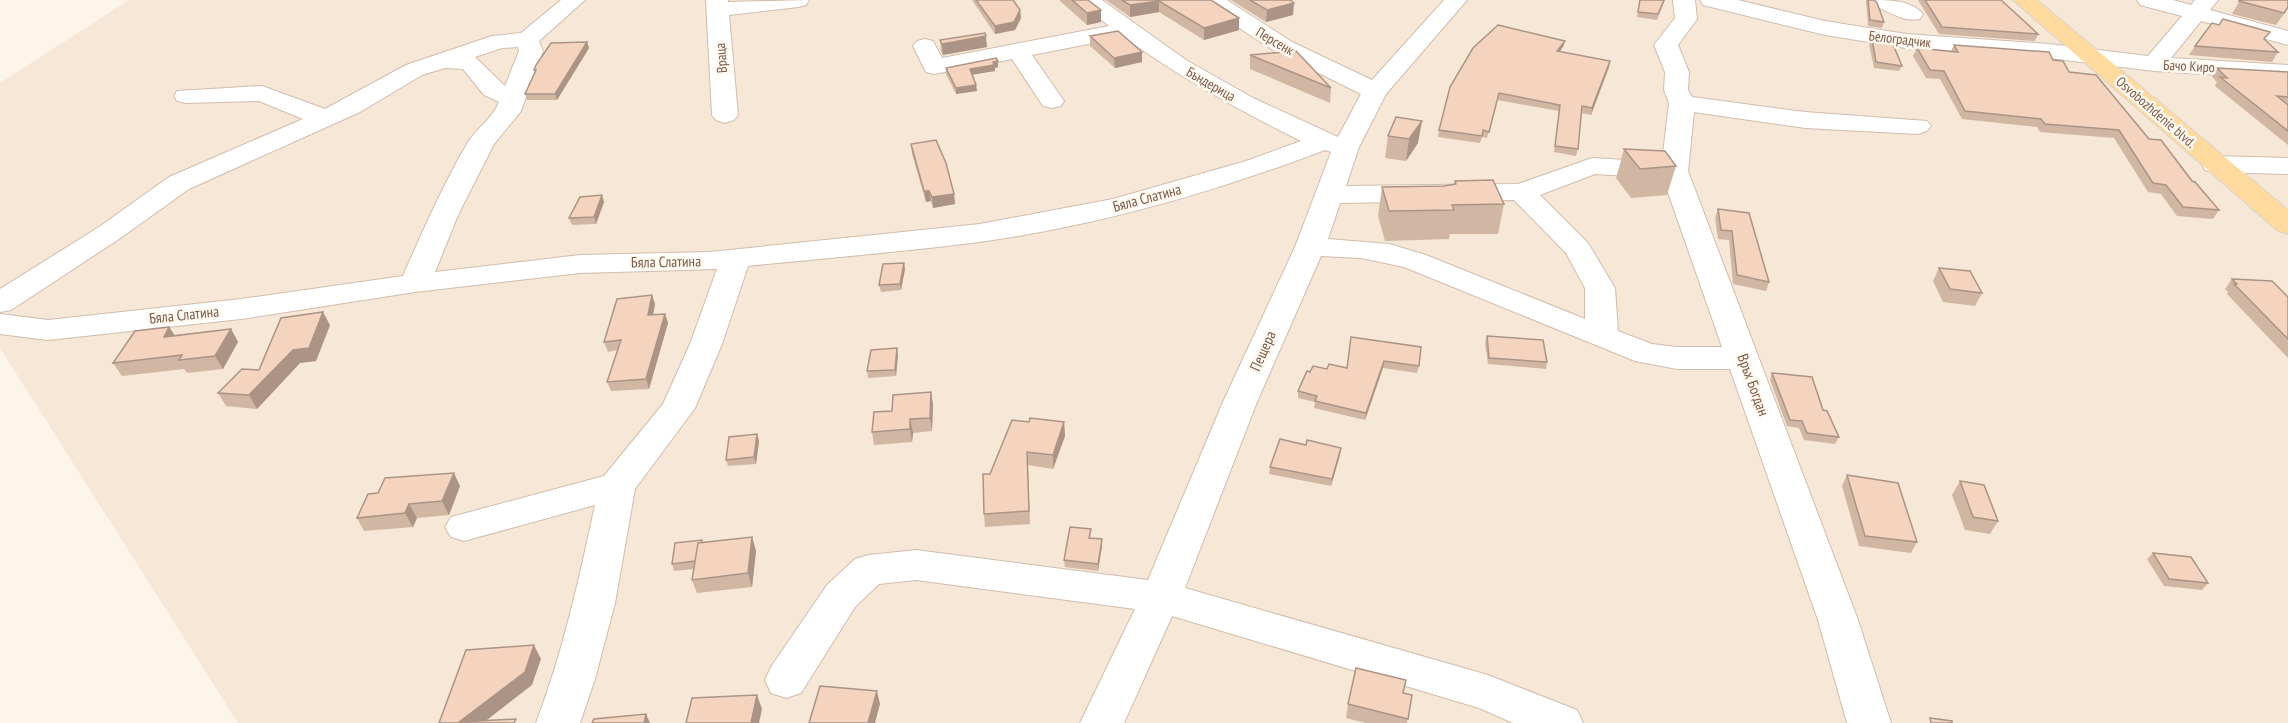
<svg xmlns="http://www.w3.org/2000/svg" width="2288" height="723" viewBox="0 0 2288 723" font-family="'PT Sans Narrow',sans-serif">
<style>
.residential{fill:#f6e7d7}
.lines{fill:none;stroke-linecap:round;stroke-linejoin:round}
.minor-casing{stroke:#d1bdad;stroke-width:2}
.major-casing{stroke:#dcd4d0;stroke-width:2}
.minor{fill:#fff;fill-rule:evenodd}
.major{fill:#feda9f;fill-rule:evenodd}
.wall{fill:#d2b6a4}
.shaded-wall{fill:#ab9486}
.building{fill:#f4d4bf;stroke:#ab9486;stroke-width:1.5}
.labels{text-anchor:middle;stroke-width:5;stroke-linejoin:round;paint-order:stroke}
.far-street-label{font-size:14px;fill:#7a5b4a;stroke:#fff9f0}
.street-label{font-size:15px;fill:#7a5b4a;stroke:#fff9f0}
</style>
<rect width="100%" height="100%" fill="#fdf5e9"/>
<path class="residential" d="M129,0H2288V723H238L0,348V83Z"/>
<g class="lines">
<g class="minor-casing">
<path id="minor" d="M561,0H585L539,41L543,51L521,111L494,144L458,215L435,272L580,255L710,252L980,224L1113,199L1246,161L1301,141C1238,110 1181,78 1124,37L1032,55L1064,101L1061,106L1052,108L1043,106L1012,59L934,74L926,72L913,46L917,41L925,39L933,41L942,58L1109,26L1077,0H1102L1186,60L1253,98L1338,137L1361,94L1276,52L1204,5L1201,0H1227L1292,42L1372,80L1444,0H1467L1386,94L1359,147L1346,186L1518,184L1592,158L1662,162L1669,103L1664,90L1665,72L1654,45L1675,18L1673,0H1695L1697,19L1678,45L1689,72L1688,90L1692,97L1805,112L1927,121L1931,126L1927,131L1918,134L1805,128L1694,112L1688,171L1858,620L1891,723H1847L1818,620L1730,369H1677L1635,361L1404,267L1361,258L1321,256L1257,402L1185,588L1488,675L1577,710L1583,723H1513L1479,708L1172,616L1124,723H1080L1135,609L916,580L879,584L855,607L801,693L786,698L771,693L765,680L771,667L827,585L855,559L869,555L916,550L1148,580L1223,402L1295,247L1331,152L1325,150C1214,192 1097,226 979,242C902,252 825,258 748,266L722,344L695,408L635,489L615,603L595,679L580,723H536C563,652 579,580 595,505L464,541L451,537L445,527L451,517L604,476L663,404L690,344L717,269L580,273L415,292L241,319L48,340L0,334V314L48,320L241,299L403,276C423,230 443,185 468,142C477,128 493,118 499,102L484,95L463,69L445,68L422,75L360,112L189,189L119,239L11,310L0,312V289L99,227L169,177L303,119L259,101L186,103L177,101L174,96L177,91L262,86L325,109L406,65L492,36L521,33ZM518,47L519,51L505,86L475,57L502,48ZM1595,174L1663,178L1722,347H1677L1652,344L1618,331L1615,288L1588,243L1540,195ZM1514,200L1566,253L1585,288V319L1426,255L1389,244L1328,239L1340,203Z
M706,0H728V2L809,0L806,5L798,7L729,15L738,115L734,120L725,123L716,120L712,115Z
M1700,0H1738L1825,21L1906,34L2049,44L2148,56L2182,16L2140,5L2137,0H2173L2191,5L2195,0H2218L2210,10L2288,31V45L2201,21L2171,58L2288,65V79L2154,71L2049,58L1906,48L1825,35L1703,5Z
M1870,0C1888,0 1912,0 1923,14L1920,19C1904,23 1888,11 1873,5Z
M2215,156L2288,158V174L2215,172L2205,170L2202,164L2205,158Z"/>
</g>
<g class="major-casing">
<path id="major" d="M2013,0H2037L2288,210V234L2278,231Z"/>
</g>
<use href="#minor" class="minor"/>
<use href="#major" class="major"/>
</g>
<path class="wall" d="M972,0H1013L1020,10L1021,18L1015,30L995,34Z
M1059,0H1088L1101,10V22L1087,25Z
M1106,0H1211L1239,18V30L1204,40L1159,12L1130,17Z
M1231,0H1290L1293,15L1266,22Z
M1640,0H1665L1657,20L1637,17Z
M1866,0H1874L1884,22L1882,28L1868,26Z
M1918,0H2001L2038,34L2035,41L1939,34Z
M2240,0L2288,8L2276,25L2232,14Z
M1090,36L1142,62L1115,68L1090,46Z
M1872,39L1902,66L1899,71L1874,68L1869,44Z
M940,40L987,47L943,55L941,52Z
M2265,40L2278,52L2272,62L2189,55L2195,46Z
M1565,41L1563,47L1560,51L1609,67L1591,115L1581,113L1578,149L1576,156L1554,152L1559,111L1497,100L1487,138L1482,137L1480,143L1438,137L1439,130Z
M587,42L589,48L557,100H527L525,94L535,72L534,70Z
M1954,45L2053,60L2149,139L2192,181L2219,210L2213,219L2177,216L2161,194L2148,192L2114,138L2040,132L2037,127L1962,119L1940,79L1926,78L1913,56L1917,48L1951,51Z
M1250,55L1331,88L1330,103L1250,69Z
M998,61V67L995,68V71L972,74L976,85L977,91L956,94L946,74V68Z
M2217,68L2288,72V145L2215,86L2217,82L2212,77Z
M1396,117L1418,143L1406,161L1385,158L1388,136Z
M911,144L954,194L955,204L933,208L931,201L926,202L912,154Z
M1624,149L1676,166L1667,195L1631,198L1616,178Z
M1455,181L1504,204L1498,234H1450L1449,239L1385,241L1378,216L1382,187L1444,186L1454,184Z
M604,202L596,224L572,225L569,218Z
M1718,209L1769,282L1766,291L1733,284L1729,240L1718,239L1715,218Z
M1939,268L1982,293L1975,306L1943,302L1933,281Z
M905,269L901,290L881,292L879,285Z
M2232,279L2288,297V358L2227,294L2228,292L2225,289Z
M655,304L653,315L665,314L668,323L649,389L611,391L607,382L617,350L608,352L604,342Z
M330,325L316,361L300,363L257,409L226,406L218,393L259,370Z
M169,327L174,335L231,329L238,342L223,369L187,373L184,369L122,376L113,363Z
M1487,336L1547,362L1546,369L1488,364L1485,343Z
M1351,337L1419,366L1417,373L1383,368L1365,420L1314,408L1315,402L1298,398V391L1310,372L1327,369L1347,368Z
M898,355L896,376L868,378L867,371Z
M1772,373L1823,410L1839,437L1835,444L1804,440L1799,428L1787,426L1770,380Z
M931,392L933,405L932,431L913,433L912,442L874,445L872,432L892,411Z
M1029,422H1064L1065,436L1053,469L1028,465L1030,524L985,527L984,514Z
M757,434L759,441L756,464L728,466L726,460Z
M1340,455L1331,486L1269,474L1270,467Z
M1847,475L1917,542L1911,553L1859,546L1842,486Z
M1960,481L1998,521L1990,534L1965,530L1952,495Z
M460,486L449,515L417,518L413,527L364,531L357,518Z
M1091,529L1090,538L1102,546L1098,571L1065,567L1064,560Z
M752,537L756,551L752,587L697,593L692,580L694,569L674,571L672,564L703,543Z
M2153,553L2208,583L2202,590L2164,586L2147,559Z
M1403,693L1412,695L1407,723H1366L1346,718L1348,704Z"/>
<path class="shaded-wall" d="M1159,1V12L1130,17V5Z
M1294,3L1293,15L1266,22L1267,10Z
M1020,10L1021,18L1015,30L995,34V26Z
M1101,10V22L1087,25V13Z
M1239,18V30L1204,40V28Z
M986,36L987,47L943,55L942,44Z
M1565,41L1563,47L1555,57L1557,51Z
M587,42L589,48L557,100L555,94Z
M1142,52V62L1115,68L1114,58Z
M998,61V67L995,68V71L971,75L970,69Z
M1610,61L1609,67L1591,115L1592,108Z
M976,85L977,91L956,94V88Z
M1422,121L1418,143L1406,161L1409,139Z
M924,191H929L931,201L926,202Z
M954,194L955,204L933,208L932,197Z
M602,195L604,202L596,224L594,217Z
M904,263L905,269L901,290L900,284Z
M652,295L655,304L651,325L648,315Z
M323,312L330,325L316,361L300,363L257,409L249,395L293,350Z
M665,314L668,323L649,389L646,379Z
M169,327L178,340L164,337Z
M231,329L238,342L223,369L215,356Z
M897,348L898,355L896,376L895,370Z
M1384,361L1383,368L1365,420L1366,413Z
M931,392L933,405L932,431L930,418Z
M910,419L913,433L912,442L910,429Z
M1064,422L1065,436L1053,469V455Z
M757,434L759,441L756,464L754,457Z
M1341,448L1340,455L1331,486L1332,479Z
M454,473L460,486L449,515L442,501Z
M409,504L417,518L413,527L405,513Z
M752,537L756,551L752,587L748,573Z
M1102,539V546L1098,571V564Z
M534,645L541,659L532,685L483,723L459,722Z
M877,691L880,704L875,723H868Z
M757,695L762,709L759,723H751Z
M646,714L650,723H644Z"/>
<path class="building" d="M976,0H1013L1020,10L1014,22L995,26Z
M1072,0H1088L1101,10L1087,13Z
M1122,0H1211L1239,18L1204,28L1159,1L1130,5Z
M1250,0H1290L1294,3L1267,10Z
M1640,0H1664L1658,14L1638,12Z
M1868,0H1874L1877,3L1884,22L1870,20Z
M1925,0H2001L2038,34L1942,27Z
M2240,0H2288V7L2284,13L2239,1Z
M2223,19L2270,32L2264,39L2278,52L2195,46L2212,23L2219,25Z
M1498,25L1565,41L1557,51L1610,61L1592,108L1582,106L1578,149L1555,146L1560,105L1499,93L1489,132L1483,130L1482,136L1439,130L1450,87L1473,48Z
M1118,31L1142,52L1114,58L1090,36Z
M985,33L986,36L942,44L940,40Z
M1872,39L1892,42L1902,66L1876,62Z
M587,42L555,94H525L536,70H534L536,65L551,43Z
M1954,45L2049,52L2053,60L2063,61L2069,72L2096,75L2149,139L2161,140L2192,181L2195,182L2219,210L2183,207L2166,185L2153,183L2119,130L2045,124L2041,119L1965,111L1944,71L1930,70L1917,48L1958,52Z
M1296,51L1331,88L1250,55Z
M996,58L998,61L993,62L994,65L970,69L976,85L956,88L946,68Z
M2217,68L2288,72V97L2277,96L2288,105V131L2220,77L2227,78Z
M1396,117L1422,121L1409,139L1388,136Z
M936,140L946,163L954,194L932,197L929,191H924L911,144Z
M1624,149L1665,151L1676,166L1640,169Z
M1493,180L1504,204L1452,205L1454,210L1389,211L1382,187L1444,186L1456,184L1455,181Z
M602,195L594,217L569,218L580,197Z
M1718,209L1749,213L1769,282L1737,275L1732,231L1721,230Z
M904,263L900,284L879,285L883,264Z
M1939,268L1970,271L1982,293L1950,289Z
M2232,279L2272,281L2288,297V339L2234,284H2237Z
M652,295L648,315L665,314L646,379L607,382L621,340L604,342L617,299Z
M323,312L309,348L293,350L249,395L218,393L242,369L259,370L281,318Z
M169,327L164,337L231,329L215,356L179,360L182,355L113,363L135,331Z
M1487,336L1543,340L1547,362L1489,358Z
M1351,337L1421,347L1419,366L1384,361L1366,413L1315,401L1317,396L1298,391L1307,371L1310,372L1313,366L1327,369L1329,364L1347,368Z
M897,348L895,370L867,371L871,350Z
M1772,373L1812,377L1823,410L1827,411L1839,437L1807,433L1802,421L1790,420Z
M931,392L930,418L910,419V429L872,432L874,412L892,411L893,395Z
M1030,418L1064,422L1053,455L1027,452L1029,511L984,514L983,474H990L1012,420L1029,422Z
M757,434L754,457L726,460L729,437Z
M1280,439L1306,445L1307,440L1341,448L1332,479L1270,467Z
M454,473L442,501L409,504L405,513L357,518L368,494L378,493L385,478Z
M1847,475L1898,483L1917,542L1865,536Z
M1960,481L1984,485L1998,521L1973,517Z
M1070,527L1091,529L1089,538L1102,539L1098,564L1064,560Z
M752,537L748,573L692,580L698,543Z
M702,540L701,543H698L695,561L672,564L675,543Z
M2153,553L2191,557L2208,583L2169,579Z
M534,645L525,672L459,722L516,719L514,723H439L466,650Z
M1356,668L1406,680L1403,693L1412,695L1408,719L1348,704Z
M820,686L877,691L868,723H809Z
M757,695L751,723H686L692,698Z
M646,714L644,723H592L594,719Z
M1930,718L1952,721V723H1931Z"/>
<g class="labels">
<g class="far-street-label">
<text transform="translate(1900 39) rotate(7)" y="5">Белоградчик</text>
<text transform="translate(1275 41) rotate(30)" y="5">Персенк</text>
<text transform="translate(721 58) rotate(-94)" y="5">Враца</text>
<text transform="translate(2189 66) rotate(3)" y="5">Бачо Киро</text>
<text transform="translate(1211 84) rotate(30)" y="5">Бъндерица</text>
<text transform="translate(2156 112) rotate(41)" y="5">Osvobozhdenie blvd.</text>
</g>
<g class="street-label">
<text transform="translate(1147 198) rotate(-15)" y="5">Бяла Слатина</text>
<text transform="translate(666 262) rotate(-1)" y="5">Бяла Слатина</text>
<text transform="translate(184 315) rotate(-6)" y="5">Бяла Слатина</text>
<text transform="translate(1263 351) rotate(-66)" y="5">Пещера</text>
<text transform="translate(1753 385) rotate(70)" y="5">Връх Богдан</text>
</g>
</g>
</svg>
